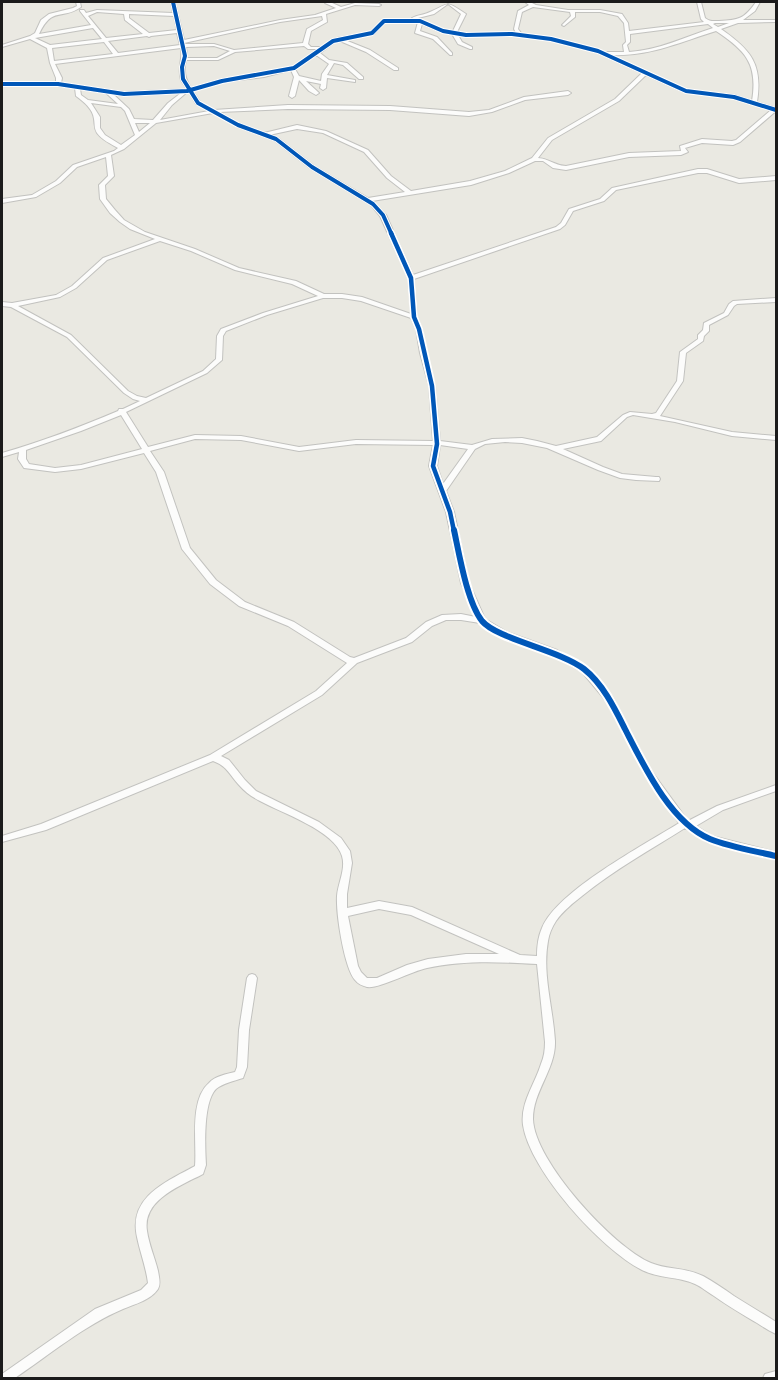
<svg xmlns="http://www.w3.org/2000/svg" width="778" height="1380" viewBox="0 0 778 1380" font-family="'PT Sans Narrow',sans-serif">
<style>
.lines{fill:none;stroke-linecap:round;stroke-linejoin:round}
.minor-casing{stroke:#c2c2bf;stroke-width:2}
.minor{fill:#fcfcfb;fill-rule:evenodd}
.cycleway-far2-casing{stroke:#fff;stroke-width:6}
.cycleway-far1-casing{stroke:#fff;stroke-width:8}
.cycleway-casing{stroke:#fff;stroke-width:10}
.cycleway-far2{stroke:#0057b8;stroke-width:4}
.cycleway-far1{stroke:#0057b8;stroke-width:4.5}
.cycleway{stroke:#0057b8;stroke-width:6}
</style>
<rect width="100%" height="100%" fill="#eae9e2"/>
<g class="lines">
<g class="minor-casing">
<path id="minor" d="M76,2H80L81,7C61,21 53,5 39,34L91,25L80,11V10H84L86,13L97,10L173,13L171,2H175L184,40L280,20L315,15L336,8L325,3V2H330L341,7L355,3L379,4L381,5L379,6L355,5L326,14L327,22L311,31L308,44L311,47H322L331,40L337,38L370,32L384,20H421L444,30L453,31L461,14L448,4L434,14L414,19L412,18C417,15 424,15 430,12C451,3 444,0 466,14L457,32L466,34L516,33L514,29L518,11L529,5L525,2H530L536,5L568,10H600L622,14L628,23L629,31L704,22L701,19L697,2H701L705,18C710,22 713,21 719,21C739,20 744,19 756,2H760L755,11L743,20H776V22L738,23L721,29C751,50 763,64 757,102L776,108V111L740,142L733,145L702,143L685,148L688,152L681,155L629,157L566,170L553,168L543,161H535L509,173L471,185L372,201L386,215L413,275L556,227L561,223L569,209L600,199L612,188L698,169H707L739,179L776,176V180L739,183L707,173H698L616,190L604,201L573,211L565,225L560,229L414,279L417,317L422,329L426,353L435,386L440,441L472,445L492,439L522,438L537,441L556,446L597,437L623,415L630,412L652,414L656,413L677,381L680,352L698,339V335L703,330L704,323L724,313L729,304L733,301L776,298V302L737,304L734,306L728,315L709,325V331L704,336L703,341L686,353L683,381L660,416L732,432L776,436V440L732,436L675,422L633,415L627,417L601,441L563,449L603,467L622,474L656,477H659L660,479L659,481L636,480L620,478L598,470L547,448L522,443L505,442L485,444L475,449L446,491L454,512L469,583L485,619L507,632L557,650L588,668L613,698L650,769L688,821L717,806L776,785V791L723,810L696,826L712,836L776,852V860L707,842L685,828C650,850 614,870 582,896C573,903 563,911 556,921C552,927 549,934 548,941C542,974 553,1007 555,1041C556,1069 533,1091 533,1119C534,1161 613,1247 651,1263C668,1270 685,1267 703,1276C714,1282 724,1289 734,1296C748,1305 762,1313 776,1322V1334C770,1331 763,1327 757,1323C742,1314 728,1306 714,1296C707,1292 702,1287 695,1284C678,1276 659,1279 642,1270C601,1249 530,1171 523,1125C520,1103 535,1084 541,1064C544,1057 545,1050 545,1042L537,964C500,962 463,960 427,968C412,971 379,989 367,987C363,986 358,984 355,980C344,967 336,914 337,896C338,883 346,869 342,856C335,831 282,813 260,801C252,797 245,792 239,785C229,774 227,766 213,761L46,830L2,842V836L41,824L210,755L316,691L347,663L288,626L239,606L210,584L182,549L156,472L144,453L81,469L55,472L24,468L18,459L19,452L2,457V453C41,442 80,427 118,411L119,409H123L140,401L133,399L124,393L67,337L11,307L2,306V302L12,303L56,295L72,286L103,258L155,239L130,229L120,222L110,213L100,199L99,185L108,176L106,157L77,167L60,183L36,197L2,203V199L32,195L56,181L73,165L114,151L118,148C111,144 102,140 97,133C94,128 95,125 94,119C93,109 84,102 76,96L75,88L58,86L2,85V82H56V78L50,63L47,48L30,39L2,47V45L30,36L35,33L41,20L49,14L73,8L77,6ZM533,7L570,12L571,16L562,25L564,26L575,17V12H600L618,16L624,23L626,42L623,45L624,52H608L606,53L551,38L522,34L518,29L522,12ZM97,12L124,14L125,20L143,34L106,38L88,16ZM129,14L174,16L177,30L149,33L129,18ZM322,16L323,20L307,29L303,43L234,50L214,44H185L184,43L280,22ZM385,22H418L415,33L433,39L450,55H452V53L437,37L420,31L422,24L441,32L452,34L458,44L470,49H472V47L462,42L458,35L466,36L512,35L551,40L596,52L642,73L615,99L548,138L532,158L505,171L470,181L411,191L391,176L368,150L326,131L297,125L264,133L240,124L219,112L288,109L390,110L469,116L492,112L525,100L568,95L571,93L568,91L524,97L489,110L469,112L390,106L288,105L214,110L200,102L193,91L222,82L264,77L291,70L294,77L289,96L292,98L295,96L299,80L309,91L316,95L319,93L318,92L306,81L321,84L320,88L323,90L326,88L327,78L355,82V80L327,75L334,63L343,65L359,79H363V77L347,63L329,60L320,53L335,42L340,41L366,52L394,70H398V68L370,50L345,40L374,34ZM715,23H729L718,27L713,24ZM708,24L713,28C685,37 659,50 629,52L627,45L630,42V34ZM93,28L102,39L50,45L35,38ZM716,31C746,51 758,64 752,101L734,95L687,90L610,55C649,57 680,42 716,31ZM177,33L180,45L118,53L108,41L147,36L149,37L151,36ZM104,42L113,54L54,61L52,48ZM214,46L230,51L217,58H187L186,47ZM304,46L308,49H318L293,67L264,73L222,79L191,88C185,79 183,71 186,60H218L235,52ZM181,48C183,59 177,69 181,80C183,84 185,86 187,89L124,92L61,83L62,78L55,64ZM316,55L329,64L322,74L321,81L299,76L295,69ZM646,75L684,92L733,98L771,110L736,140L732,141L702,139L680,146L681,151L629,153L566,166C553,165 550,159 538,158L552,140L619,101ZM80,89L106,93L118,104L88,100L81,95ZM189,92L196,104L209,111L160,120L172,105L186,93ZM181,93L168,103L153,120L134,119L129,109L113,94L124,96ZM91,103L121,107L125,111L135,135L121,145L105,135L100,128V117ZM213,113L236,126L274,140L310,168L371,205L380,216L408,278L411,314L362,297L342,294H324L296,281L239,268L195,249L145,232L124,220L115,210L106,199L105,185L114,176L111,155L124,149L156,123ZM135,123H150L139,132ZM297,129L323,133L364,152L387,178L405,192L368,198L314,166L278,138L269,135ZM160,241L191,251L235,270L292,284L318,296L263,313L221,329L217,336L216,359L203,371L146,398L137,396L128,391L71,335L18,306L60,297L76,288L107,260ZM323,298H342L361,301L411,318L416,329L420,353L429,386L433,441L356,440L299,447L241,436L195,435L148,447L126,412L207,373L222,360L223,336L226,331L267,315ZM121,415L142,449L81,465L55,468L29,464L26,459V450L81,431ZM195,439L241,440L299,451L356,444L433,445L429,466L446,512L461,583L476,617L461,614L442,615L426,622L406,638L354,658L350,657L294,622L245,602L216,580L190,548L164,472L150,451ZM440,445L468,449L443,484L437,466ZM446,620H461L480,623L501,636L551,654L582,672L607,702L644,773L679,823C644,845 557,891 542,928C538,937 537,947 537,956L520,955L412,907L379,901L347,908V894L352,863L350,851L341,838L319,822L256,791L245,780L229,760L221,756L322,695L357,663L412,642L432,626ZM379,909L411,915L499,954H466L428,959L407,965L377,978H367L361,972L358,966L348,916Z
M252,974L255,975L257,978L249,1030L247,1067L243,1078C234,1081 223,1083 216,1089C203,1102 205,1148 206,1165L203,1174C180,1186 142,1200 147,1231C149,1245 155,1258 158,1271C159,1277 161,1284 158,1289C151,1300 135,1304 123,1309C85,1325 49,1355 15,1378H2V1374L95,1309L141,1290L148,1283C146,1267 140,1252 137,1237C128,1197 166,1182 195,1166C197,1143 189,1100 209,1083C215,1076 227,1074 235,1072L237,1067L239,1030L247,978L249,975Z
M776,1371V1378H763L765,1374Z"/>
</g>
<use href="#minor" class="minor"/>
<g class="cycleway-far2-casing">
<path id="cycleway-far2" d="M173,2L185,56L182,67L183,79L198,103L238,125L276,139L312,167L373,204L383,215L392,235
M2,84H58L124,94L187,91L222,81L294,68L333,41L372,33L384,21H420L443,31L466,35L512,34L551,39L598,51L686,91L734,97L776,110"/>
</g>
<g class="cycleway-far1-casing">
<path id="cycleway-far1" d="M391,233L411,278L414,317L419,329L432,386L437,444L433,466L450,512L454,531"/>
</g>
<g class="cycleway-casing">
<path id="cycleway" d="M454,530C459,553 467,602 482,621C497,639 559,650 584,669C603,684 615,709 625,729C644,766 670,822 710,839C730,847 755,851 776,856"/>
</g>
<use href="#cycleway-far2" class="cycleway-far2"/>
<use href="#cycleway-far1" class="cycleway-far1"/>
<use href="#cycleway" class="cycleway"/>
</g>
<rect width="778" height="1380" fill="none" stroke="#1b1b1b" stroke-width="6"/>
</svg>
